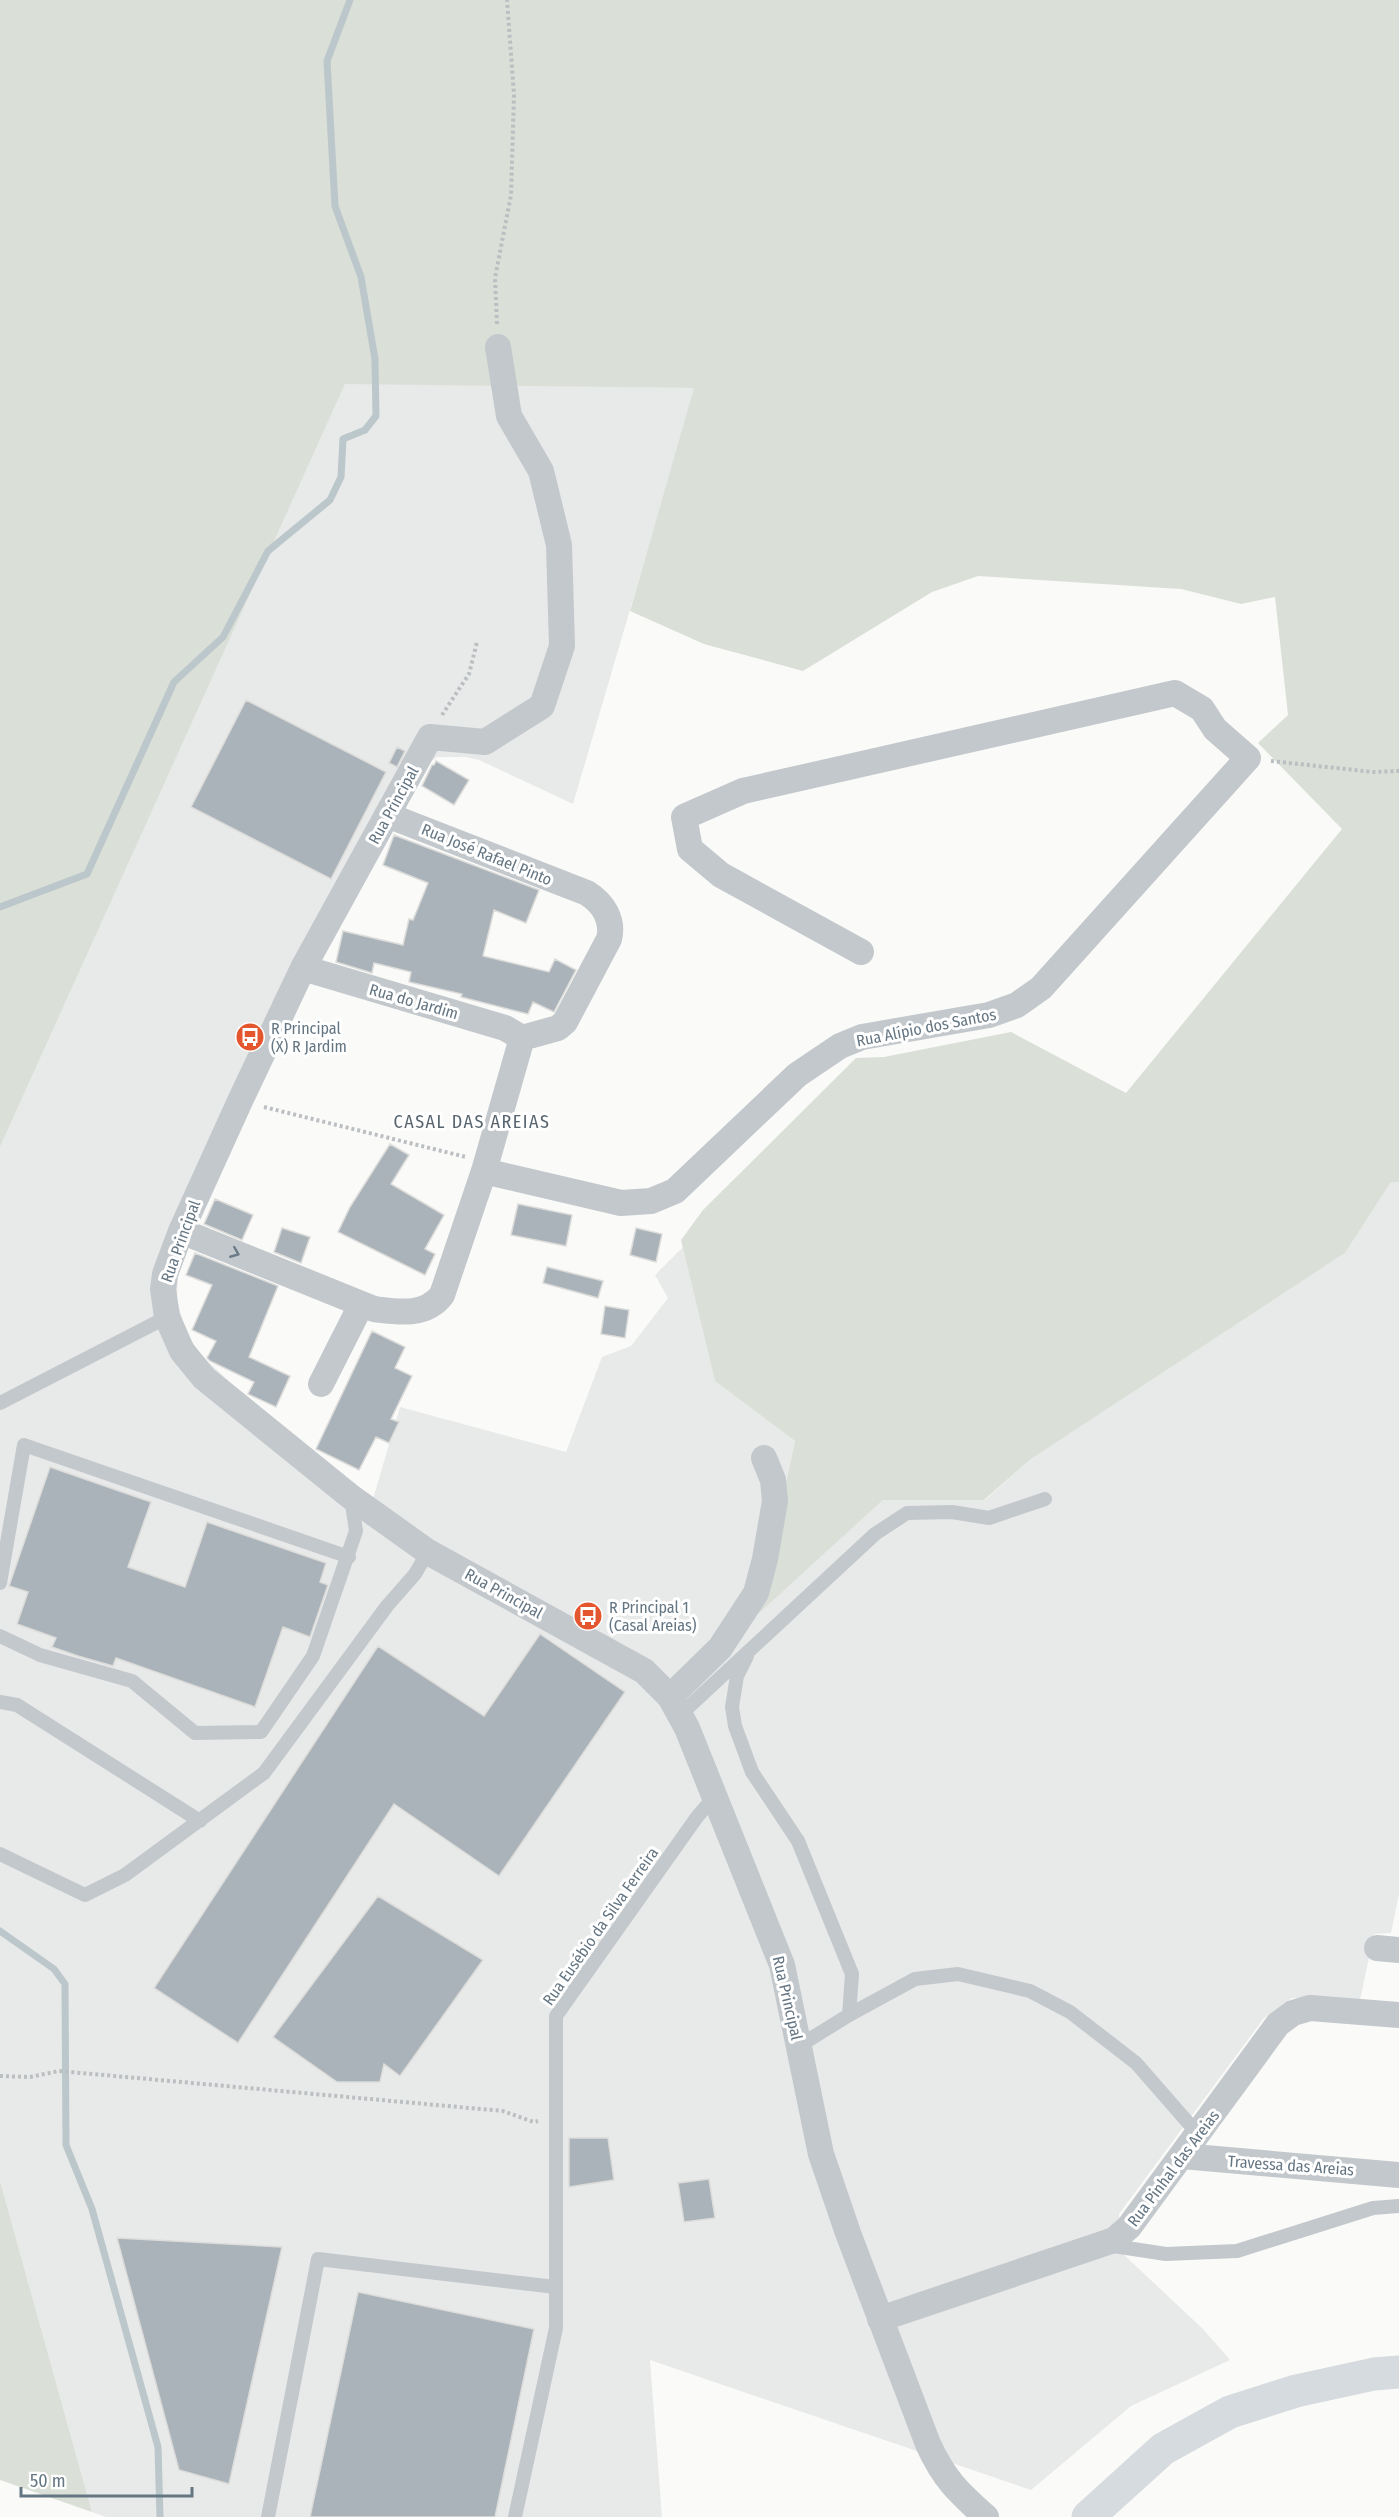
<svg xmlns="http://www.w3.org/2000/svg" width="1399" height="2517" viewBox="0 0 1399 2517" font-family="'Fira Sans Condensed',sans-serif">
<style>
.built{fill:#e8e9e9}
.green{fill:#dadfd7}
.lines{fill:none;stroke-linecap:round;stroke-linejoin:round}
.stream{stroke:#bbc7cb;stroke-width:7}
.building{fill:#aab3b9;stroke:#dcdcda;stroke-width:1.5}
.path{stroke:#bbbfc2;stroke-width:4;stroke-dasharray:3 3;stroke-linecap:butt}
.lane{stroke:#c3c8cc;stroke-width:14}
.street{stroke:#c3c8cc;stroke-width:26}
.secondary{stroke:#d6dbdf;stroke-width:33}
.oneway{stroke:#6a7a87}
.labels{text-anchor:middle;stroke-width:6;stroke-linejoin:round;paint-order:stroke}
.street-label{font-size:16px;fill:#657683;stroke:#fff}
.poi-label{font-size:16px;fill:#657683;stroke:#fff;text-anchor:start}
.neighbourhood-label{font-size:18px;letter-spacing:1.5px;fill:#57646e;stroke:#fff}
</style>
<rect width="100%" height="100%" fill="#fafaf8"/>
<path class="built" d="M345,383L695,388L573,804L479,760L465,757H437L421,769L326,942L199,1219L178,1277L177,1300L181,1314L187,1334L200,1354L233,1385L373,1499L400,1407L566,1452L602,1357L631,1346L668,1298L655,1275L683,1247L715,1381L795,1441L758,1613L883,1500H985L1031,1459L1345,1253L1391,1182H1399V1894L1391,1933L1374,1934L1360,2000L1292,1998L1264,2018L1119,2214L1122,2253L1203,2329L1230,2360L1131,2406L1031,2490L650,2360L662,2517H106L92,2512L0,2181V1147Z"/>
<path class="green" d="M0,0H1399V1182H1391L1345,1253L1031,1459L984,1500H883L758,1614L795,1441L715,1381L681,1240L703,1210L856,1058L884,1057L1011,1032L1126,1093L1342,829L1258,743L1288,715L1275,597L1241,604L1181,589L978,576L932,592L803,671L704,644L630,611L694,388L345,384L0,1147Z
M0,2181L92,2512L0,2480Z"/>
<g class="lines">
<path class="stream" d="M0,907L87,874L174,682L223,637L268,551L330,500L341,477L343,439L365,430L376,416L375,359L361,277L335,206L327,61L350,0
M0,1931L54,1969L65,1984L66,2145L92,2209L158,2447L160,2517"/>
</g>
<path class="building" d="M246,700L386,772L331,879L191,807Z
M397,747L405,751L397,767L389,763Z
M436,761L469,780L454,805L422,786L432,765H434Z
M394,835L539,890L526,923L494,910L483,956L549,972L555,959L576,970L554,1012L533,1002L528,1014L461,997L462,994L409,982L411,972L374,963L372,973L336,962L343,931L403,945L409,919L413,920L428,883L383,865Z
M390,1144L409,1155L391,1184L444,1215L425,1249L435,1254L425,1275L338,1232L350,1207Z
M215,1199L253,1215L242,1240L204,1224Z
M518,1204L572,1215L566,1246L511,1235Z
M282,1228L310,1237L301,1263L274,1252Z
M636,1228L662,1234L656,1262L630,1255Z
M195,1253L278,1286L249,1357L290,1376L276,1407L248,1394L254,1382L210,1361L207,1358L216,1341L192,1330L212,1285L186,1275Z
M547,1267L603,1281L598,1298L543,1283Z
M605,1306L629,1310L625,1338L601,1334Z
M372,1331L405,1347L395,1368L412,1376L391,1419L399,1422L389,1443L376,1437L359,1470L316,1449Z
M50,1467L151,1502L128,1567L185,1587L207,1522L326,1563L320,1582L328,1585L310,1637L283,1627L255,1707L116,1658L113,1666L78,1656L52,1647L56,1638L17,1624L28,1592L9,1586Z
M540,1634L625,1692L499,1876L394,1804L238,2043L154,1988L378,1646L484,1716Z
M378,1896L483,1960L400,2076L384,2064L380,2082H337L273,2037Z
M569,2138H608L614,2180L569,2187Z
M709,2179L715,2218L684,2222L678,2183Z
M117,2238L282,2247L229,2484L179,2470Z
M358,2292L534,2329L495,2517H310Z"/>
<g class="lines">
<path class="path" d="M497,324L495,278L511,195L514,95L507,0
M442,715L469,674L477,642
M1271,761L1373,772L1399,771
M264,1107L466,1157
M0,2076L30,2077L59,2071L503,2111L534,2122L538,2121"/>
<path class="lane" d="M0,1403L167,1317
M0,1583L24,1445L349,1557
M0,1636L40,1655L132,1681L195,1733L261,1732L313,1656L356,1531L351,1497
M747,1656L737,1676L732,1707L735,1726L752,1772L798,1841L852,1974L849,2015
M0,1702L17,1705L200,1821
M681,1714L875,1534L907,1513L952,1512L989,1518L1045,1499
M0,1854L85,1895L125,1875L264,1773L387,1606L415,1574L428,1552
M799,2046L849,2015L915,1979L958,1974L1030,1991L1070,2012L1136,2063L1198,2134
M1107,2245L1166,2254L1237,2251L1373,2208L1399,2206
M268,2517L318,2259L555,2287
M515,2517L556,2328V2016L697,1817L714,1797"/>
<path class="street" d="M498,347L509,416L541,471L559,545L562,646L542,706L485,742L430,737L303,968L240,1101L181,1231L165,1274L163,1289L167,1317L182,1351L204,1378L351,1497L428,1552L644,1671L670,1697L687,1728L782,1965L821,2154L848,2233L928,2444C944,2479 958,2492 986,2517
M387,815L587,893C603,903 614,920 609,939L565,1022L558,1028L522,1038
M303,968L505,1028L522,1038
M484,1171L621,1203L651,1201L675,1191L797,1075L840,1046L862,1037L989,1015L1017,1005L1041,988L1248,758L1215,729L1202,709L1175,693L743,791L684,817L690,849L721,875L861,952
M181,1231L374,1309C398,1312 425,1317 442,1295L484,1171L522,1038
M321,1384L361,1305
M670,1697L720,1648L756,1593L765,1559L775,1501L773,1480L764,1458
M1377,1948L1399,1950
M1182,2156L1399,2175
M880,2319L1114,2240L1129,2227L1278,2024L1293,2013L1310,2008L1399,2015"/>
<path class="secondary" d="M1088,2517L1163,2449L1230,2412L1296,2391L1374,2374L1399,2372"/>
</g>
<defs><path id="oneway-chevron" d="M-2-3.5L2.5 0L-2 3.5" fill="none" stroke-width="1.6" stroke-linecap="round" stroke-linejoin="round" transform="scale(1.5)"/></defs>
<use class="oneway" href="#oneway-chevron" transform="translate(235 1253) rotate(22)"/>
<defs>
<g id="bus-disc" transform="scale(1.5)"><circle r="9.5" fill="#e4572e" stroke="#fff"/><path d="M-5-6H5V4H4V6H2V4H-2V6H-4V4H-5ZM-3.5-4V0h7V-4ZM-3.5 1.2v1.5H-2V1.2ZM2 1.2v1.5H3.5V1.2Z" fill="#fff"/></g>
</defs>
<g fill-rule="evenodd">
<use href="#bus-disc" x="250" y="1037"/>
<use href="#bus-disc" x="588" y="1616"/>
</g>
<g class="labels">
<g class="street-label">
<text transform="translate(393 805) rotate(-61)" y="6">Rua Principal</text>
<text transform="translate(487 854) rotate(22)" y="6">Rua José Rafael Pinto</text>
<text transform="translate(414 1001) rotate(16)" y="6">Rua do Jardim</text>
<text transform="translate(926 1027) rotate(-11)" y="6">Rua Alípio dos Santos</text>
<text transform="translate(180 1241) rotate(-70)" y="6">Rua Principal</text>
<text transform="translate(504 1593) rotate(29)" y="6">Rua Principal</text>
<text transform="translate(600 1926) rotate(-55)" y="6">Rua Eusébio da Silva Ferreira</text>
<text transform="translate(788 1998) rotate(77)" y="6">Rua Principal</text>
<text transform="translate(1291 2165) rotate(4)" y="6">Travessa das Areias</text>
<text transform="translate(1173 2168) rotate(-53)" y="6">Rua Pinhal das Areias</text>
</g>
<g class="poi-label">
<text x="271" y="1034">R Principal<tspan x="271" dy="18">(X) R Jardim</tspan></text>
<text x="609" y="1613">R Principal 1<tspan x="609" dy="18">(Casal Areias)</tspan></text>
</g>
<g class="neighbourhood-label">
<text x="472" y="1128">CASAL DAS AREIAS</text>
</g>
</g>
<path d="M21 2487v9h171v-9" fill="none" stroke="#657683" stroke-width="3"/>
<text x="30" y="2487" font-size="18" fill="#657683" stroke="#ffffff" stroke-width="4.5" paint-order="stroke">50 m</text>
</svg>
